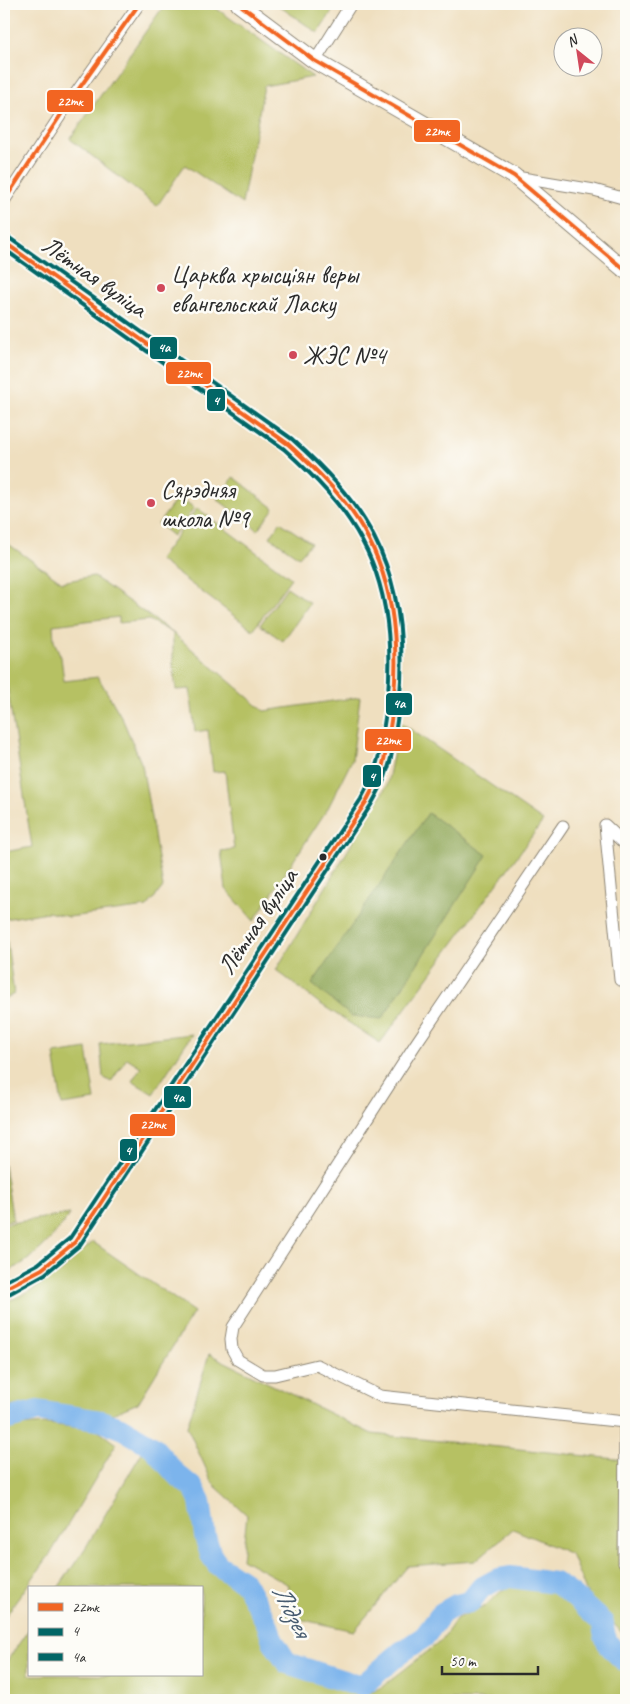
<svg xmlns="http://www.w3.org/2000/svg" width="630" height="1704" viewBox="0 0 630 1704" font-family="Caveat,sans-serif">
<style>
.green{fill:#b6c163;stroke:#707647}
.forest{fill:#90a759;stroke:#5e6942}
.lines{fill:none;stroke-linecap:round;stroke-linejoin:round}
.river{stroke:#7cb4ec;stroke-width:22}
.street-casing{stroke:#8d8575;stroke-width:13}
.secondary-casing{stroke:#8d8575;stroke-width:18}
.street{stroke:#fff;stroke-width:11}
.secondary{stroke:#fff;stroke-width:16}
.bus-1-casing{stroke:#fdfcf7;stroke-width:8}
.bus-2-casing{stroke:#fdfcf7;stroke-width:8}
.bus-3-casing{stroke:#fdfcf7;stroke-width:8}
.bus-1{stroke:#f26522;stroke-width:4}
.bus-2{stroke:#026666;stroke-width:4}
.bus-3{stroke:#026666;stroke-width:4}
.poi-dot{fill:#d1495b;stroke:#fdfcf7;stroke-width:2}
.bus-dot{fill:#2b2b2b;stroke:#fdfcf7;stroke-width:2}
.labels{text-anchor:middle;stroke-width:5;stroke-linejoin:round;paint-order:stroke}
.poi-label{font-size:25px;fill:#2b2b2b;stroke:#fdfcf7;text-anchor:start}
.street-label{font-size:25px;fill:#2b2b2b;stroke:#fdfcf7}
.water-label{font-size:26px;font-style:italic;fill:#475b6f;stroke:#fdfcf7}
.line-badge{stroke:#fdfcf7;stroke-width:2}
.badge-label{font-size:14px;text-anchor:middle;font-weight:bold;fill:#fff}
</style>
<rect width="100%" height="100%" fill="#fdfcf7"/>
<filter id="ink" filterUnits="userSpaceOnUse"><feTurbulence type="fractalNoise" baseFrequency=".02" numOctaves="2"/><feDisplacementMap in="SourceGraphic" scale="10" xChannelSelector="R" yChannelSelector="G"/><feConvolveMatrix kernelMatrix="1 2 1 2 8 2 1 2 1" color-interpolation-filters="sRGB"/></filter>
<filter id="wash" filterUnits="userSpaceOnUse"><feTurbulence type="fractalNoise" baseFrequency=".0096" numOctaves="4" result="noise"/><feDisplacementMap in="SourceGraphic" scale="20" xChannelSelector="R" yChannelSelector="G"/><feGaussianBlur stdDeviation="1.12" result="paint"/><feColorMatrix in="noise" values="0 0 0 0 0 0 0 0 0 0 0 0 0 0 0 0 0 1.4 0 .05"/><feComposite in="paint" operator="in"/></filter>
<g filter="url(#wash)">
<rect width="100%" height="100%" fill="#efdfbf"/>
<path class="green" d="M165,4H210L313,77L264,86L242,204L185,165L157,206L70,139Z
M276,4H337L318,33Z
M234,477L274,508L258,530L217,499Z
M179,496L194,508L173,536L158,524Z
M197,508L291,578L253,630L159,560Z
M280,522L311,543L299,557L270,537Z
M4,541L62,582L93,576L173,633L264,711L360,697L352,760L328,808L254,921L226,889L221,851L234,849L225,771L213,772L208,730L195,732L190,689L176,690L173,665V633L149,620L119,623V617L53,625L54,641L61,657L64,681L98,677L122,718L142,765L163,887L147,907L69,917L48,912L4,919V852L32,847L4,666Z
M287,587L310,603L283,641L260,625Z
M400,722L543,821L380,1043L319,1003L276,970L387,785Z
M4,921L14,994L4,999Z
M192,1034L153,1094L132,1081L141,1067L127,1058L111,1082L103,1077L100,1044Z
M87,1049L95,1100L62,1105L54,1054Z
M4,1165L13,1220L4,1222Z
M70,1214C53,1238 32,1262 4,1273V1224Z
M93,1242L194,1312L138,1403L112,1414L45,1404L4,1407V1302C39,1292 65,1265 93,1242Z
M209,1354L372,1434L626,1460V1637L588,1596L571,1554L513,1529L475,1561L408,1566L354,1631L285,1616L289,1585L242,1559L247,1515L213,1484L187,1427Z
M48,1424L97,1430L116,1444L51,1553L4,1618V1427Z
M144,1449L191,1491L200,1532L212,1558L241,1581L260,1610L274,1649L283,1665L367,1694L382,1687L441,1641L457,1618L486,1605L506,1587L565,1591L595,1620L607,1649L626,1663V1700H4V1665L29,1629V1675H201V1588H58L86,1547Z"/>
<path class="forest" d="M428,813L487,855L382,1019L351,1016L312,984Z"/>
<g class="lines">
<path class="river" d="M4,1420L38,1411L102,1421L123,1429L152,1446L176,1474L194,1489L200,1501L205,1536L211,1555L218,1565L245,1583L267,1623L273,1641L287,1663L350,1683L363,1685L400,1653L424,1637L442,1613L456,1605L470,1602L481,1588L498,1579L510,1577L555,1583L571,1594L603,1623C603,1643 613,1650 626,1662"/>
</g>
</g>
<g filter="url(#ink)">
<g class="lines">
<g class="street-casing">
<path id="street" d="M315,61L351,4
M516,177L594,190L626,199
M4,201L66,107L139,4
M605,825L620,980
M605,825L626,845
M563,826L415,1045L233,1327L231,1339L232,1349L238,1360L263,1375H275L317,1365L380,1396L625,1422L624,1563L626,1564"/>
</g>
<g class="secondary-casing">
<path id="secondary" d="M239,4L315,61L514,176L626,271
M4,242L288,444C319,472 349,502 369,540C397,595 399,663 391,723C388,739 386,756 381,771C376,782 371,792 366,802L75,1242C54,1262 31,1278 4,1289"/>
</g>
<use href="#street" class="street"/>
<use href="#secondary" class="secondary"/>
<g class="bus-1-casing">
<path id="bus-1" d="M239,4L315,61L514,176L626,271
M4,201L66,107L139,4
M4,242L288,444C319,472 350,502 369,540C399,598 400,670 389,734C387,746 385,759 381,771C377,782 371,792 366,802L75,1242L42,1269L4,1289"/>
</g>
<g class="bus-2-casing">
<path id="bus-2" d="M4,249L284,449C314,476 343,505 362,541C393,597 394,669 383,731C381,743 380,756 375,768C372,779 366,789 361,799L70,1238L38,1264L4,1282"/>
</g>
<g class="bus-3-casing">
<path id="bus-3" d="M7,1295L45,1274L80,1245L371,805C377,794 384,783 387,771C392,759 393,746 395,734C406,669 405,597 374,537C355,499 323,467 292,439L8,237"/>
</g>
<use href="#bus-1" class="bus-1"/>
<use href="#bus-2" class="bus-2"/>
<use href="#bus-3" class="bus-3"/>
</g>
</g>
<g class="poi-dot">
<circle cx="161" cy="288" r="5"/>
<circle cx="293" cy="355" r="5"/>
<circle cx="151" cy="503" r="5"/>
</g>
<circle class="bus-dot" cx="323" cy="857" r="4.5"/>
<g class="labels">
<g class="poi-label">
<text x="171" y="283">Царква хрысціян веры<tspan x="171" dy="29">евангельскай Ласку</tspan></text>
<text x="303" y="364">ЖЭС №4</text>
<text x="161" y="498">Сярэдняя<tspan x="161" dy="29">школа №9</tspan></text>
</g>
<g class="street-label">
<text transform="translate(95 276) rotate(35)" y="9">Лётная вуліца</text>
<text transform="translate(257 921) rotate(-56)" y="9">Лётная вуліца</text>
</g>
<g class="water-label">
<text transform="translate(292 1610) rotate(63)" y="9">Лідзея</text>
</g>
</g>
<g class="line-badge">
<rect x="46" y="89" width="48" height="24" rx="5" fill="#f26522"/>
<rect x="413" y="119" width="48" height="24" rx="5" fill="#f26522"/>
<rect x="149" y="336" width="29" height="24" rx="5" fill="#026666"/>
<rect x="165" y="361" width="47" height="24" rx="5" fill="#f26522"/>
<rect x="206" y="388" width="20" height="24" rx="5" fill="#026666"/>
<rect x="385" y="692" width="28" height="24" rx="5" fill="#026666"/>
<rect x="364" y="728" width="48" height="24" rx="5" fill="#f26522"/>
<rect x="362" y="764" width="20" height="24" rx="5" fill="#026666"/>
<rect x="163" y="1085" width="29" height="24" rx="5" fill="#026666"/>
<rect x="129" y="1113" width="47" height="24" rx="5" fill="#f26522"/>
<rect x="119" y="1138" width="19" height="24" rx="5" fill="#026666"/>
</g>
<g class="badge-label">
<text x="70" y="106">22тк</text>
<text x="437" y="136">22тк</text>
<text x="164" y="352">4а</text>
<text x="189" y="378">22тк</text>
<text x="216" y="405">4</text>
<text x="399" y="708">4а</text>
<text x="388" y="745">22тк</text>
<text x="372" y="781">4</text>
<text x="178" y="1102">4а</text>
<text x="153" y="1129">22тк</text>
<text x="128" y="1155">4</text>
</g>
<rect width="630" height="1704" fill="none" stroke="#fdfcf7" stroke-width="20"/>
<rect x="28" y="1586" width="175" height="90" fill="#fdfcf7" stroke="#a9a8a5"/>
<rect x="38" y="1603" width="25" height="8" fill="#f26522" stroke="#a9a8a5"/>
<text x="72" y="1612" font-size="15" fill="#2b2b2b">22тк</text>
<rect x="38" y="1628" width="25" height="8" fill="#026666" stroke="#a9a8a5"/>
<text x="72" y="1636" font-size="15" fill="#2b2b2b">4</text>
<rect x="38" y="1653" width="25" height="8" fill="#026666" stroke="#a9a8a5"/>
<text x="72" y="1662" font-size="15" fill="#2b2b2b">4а</text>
<g transform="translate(578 52) rotate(330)"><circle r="24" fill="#fdfcf7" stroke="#a9a8a5"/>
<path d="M0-4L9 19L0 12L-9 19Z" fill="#d1495b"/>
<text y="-8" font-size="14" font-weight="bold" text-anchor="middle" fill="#2b2b2b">N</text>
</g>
<path d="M442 1666v8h96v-8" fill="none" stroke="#2b2b2b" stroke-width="2.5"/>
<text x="450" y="1666" font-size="15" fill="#2b2b2b" stroke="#fdfcf7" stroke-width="4" paint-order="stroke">50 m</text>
</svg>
